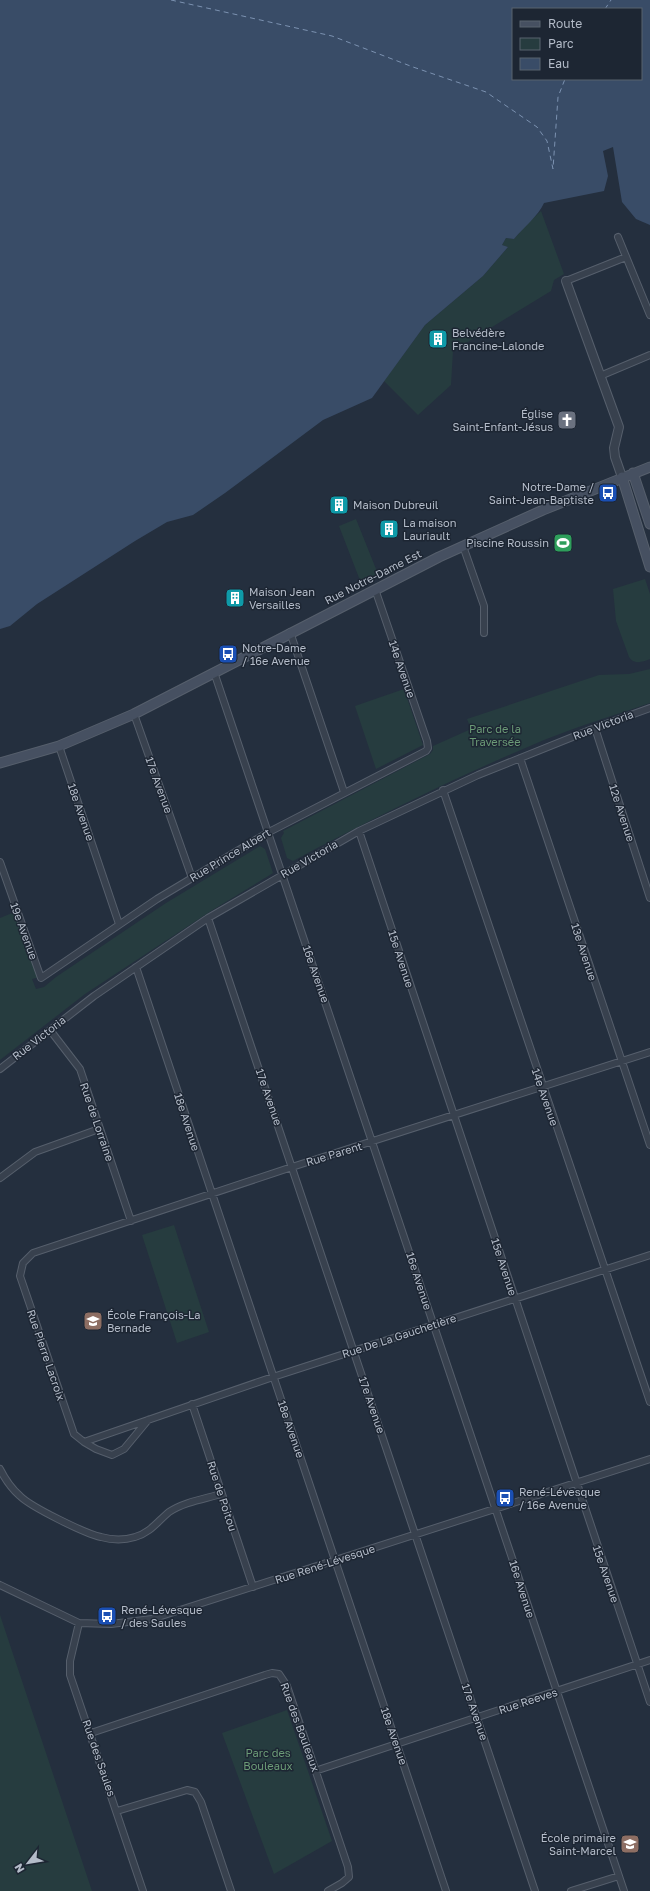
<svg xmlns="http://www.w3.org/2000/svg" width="650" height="1891" viewBox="0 0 650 1891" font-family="'Golos Text',sans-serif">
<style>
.green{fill:#263c3f}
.water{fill:#394c67;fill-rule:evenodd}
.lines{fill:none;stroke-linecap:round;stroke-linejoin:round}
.ferry{stroke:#7c92b1;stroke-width:1;stroke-dasharray:5 4;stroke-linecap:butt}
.minor-casing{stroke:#565f6c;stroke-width:8}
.tertiary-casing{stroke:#565f6c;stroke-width:10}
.secondary-casing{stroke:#565f6c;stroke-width:11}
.minor{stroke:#38414e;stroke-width:6}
.tertiary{stroke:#38414e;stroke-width:8}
.secondary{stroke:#465061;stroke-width:9}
.labels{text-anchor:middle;stroke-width:3;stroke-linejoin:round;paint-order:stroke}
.poi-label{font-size:11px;fill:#b4bcc9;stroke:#1d2633;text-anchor:start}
.street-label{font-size:11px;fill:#b4bcc9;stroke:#1d2633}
.park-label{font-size:11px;fill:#6b9a76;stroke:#1d2633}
</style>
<rect width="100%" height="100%" fill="#242f3e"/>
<path class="green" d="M541,211L564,274L554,280L551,291L453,351L451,385L418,415L384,381L425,325L483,276L508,247L502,245L506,238L514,239L527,224Z
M356,519L378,574L361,583L339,526Z
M645,579L650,594V659C642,662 634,665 629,657L616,621L613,589Z
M650,669V703C615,715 579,726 544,740C458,776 375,817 293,861L287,858L281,838L284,833L283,831L430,754L433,750V746L471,729L467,719L599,675L629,674Z
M404,689L423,745L376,769L355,706Z
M260,846L265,849L273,873L211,911L85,994L0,1060V918L17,911L40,977L32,979L36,989L44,987L56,977L166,903Z
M174,1225L209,1332L177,1343L142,1235Z
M0,1615L92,1891H0Z
M287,1710L332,1841L274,1874L222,1733Z"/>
<path class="water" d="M0,0H650V225L636,219L622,202L613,147L603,151L608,176L604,191L544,203C539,215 523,228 514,239L506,238L502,245L508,247L483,276L425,325L372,398L323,420L225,493L193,515L167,522L135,541L37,604L10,626L0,629ZM513,9H641V79H513Z"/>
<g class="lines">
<path class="ferry" d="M171,0L332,36L413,67L486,92L537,127L547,141L553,169L558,97L565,79
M605,9L611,0"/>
<g class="minor-casing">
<path id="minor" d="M618,237L650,315
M566,281L626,257
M600,376L650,355
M463,546L484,606V633
M290,632L344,792
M214,672L624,1891
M134,714L192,878
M595,728L650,898
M59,746L119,924
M520,758L650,1145
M443,790L650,1402
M359,831L650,1702
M0,862L41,978L157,899L269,832L426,751L428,748L427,741L375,589
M208,918L535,1891
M136,967L446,1891
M50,1030L80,1069L131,1221
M0,1069L94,996L208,918L359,831L478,775L595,728L650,708
M0,1178L35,1152L99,1129
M192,1404L253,1587
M148,1420L124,1449L112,1455L96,1449L84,1442L273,1377L650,1255
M84,1442L74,1434L20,1276L23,1263L33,1253L292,1167L650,1052
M0,1469C5,1479 11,1488 20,1496C31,1507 86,1534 101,1537C112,1540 125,1540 135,1537C150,1533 158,1521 169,1512C184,1502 204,1499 221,1494
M0,1585L79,1623L111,1624L152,1619L650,1459
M79,1623L70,1661V1675L143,1891
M91,1733L265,1675L272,1673L279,1674L287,1686L348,1867L349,1877L342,1883L328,1891
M315,1771L650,1660
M117,1811L187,1790L195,1792L201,1802L231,1891
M571,1891L619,1876"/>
</g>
<g class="tertiary-casing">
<path id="tertiary" d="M566,281L619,427L614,448L615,457L622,477"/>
</g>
<g class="secondary-casing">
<path id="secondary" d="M633,473L650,524
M622,477L650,567
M0,763L59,746L134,714L439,557L543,510L650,467"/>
</g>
<use href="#minor" class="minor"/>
<use href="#tertiary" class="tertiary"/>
<use href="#secondary" class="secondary"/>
</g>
<defs>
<g id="building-square" transform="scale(1)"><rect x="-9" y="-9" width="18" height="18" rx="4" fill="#0f9aa8" stroke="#1d2633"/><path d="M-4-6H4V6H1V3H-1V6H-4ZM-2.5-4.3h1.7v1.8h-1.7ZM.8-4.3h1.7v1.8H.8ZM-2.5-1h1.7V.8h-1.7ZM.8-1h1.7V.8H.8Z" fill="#fff"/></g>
<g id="church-square" transform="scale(1)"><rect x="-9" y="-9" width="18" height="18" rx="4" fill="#6b7280" stroke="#1d2633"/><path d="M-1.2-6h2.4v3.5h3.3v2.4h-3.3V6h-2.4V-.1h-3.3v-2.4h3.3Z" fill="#fff"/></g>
<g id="bus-square" transform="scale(1)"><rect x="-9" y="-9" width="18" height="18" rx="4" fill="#1a4fb4" stroke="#1d2633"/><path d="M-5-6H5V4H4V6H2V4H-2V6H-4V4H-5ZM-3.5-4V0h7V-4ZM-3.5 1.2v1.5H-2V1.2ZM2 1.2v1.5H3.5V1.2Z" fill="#fff"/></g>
<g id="stadium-square" transform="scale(1)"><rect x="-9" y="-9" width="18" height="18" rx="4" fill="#2e9e5b" stroke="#1d2633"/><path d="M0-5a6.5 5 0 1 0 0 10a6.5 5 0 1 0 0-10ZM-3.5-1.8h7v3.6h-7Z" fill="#fff"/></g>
<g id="school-square" transform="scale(1)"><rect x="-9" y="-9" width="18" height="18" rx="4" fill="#8d6e63" stroke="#1d2633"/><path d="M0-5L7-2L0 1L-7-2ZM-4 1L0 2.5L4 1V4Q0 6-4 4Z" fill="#fff"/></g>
</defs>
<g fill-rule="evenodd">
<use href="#building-square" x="438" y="339"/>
<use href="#church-square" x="567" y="420"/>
<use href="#bus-square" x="608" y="493"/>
<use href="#building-square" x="339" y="505"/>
<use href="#building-square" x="389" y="529"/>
<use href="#stadium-square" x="563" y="543"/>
<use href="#building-square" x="235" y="598"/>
<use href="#bus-square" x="228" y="654"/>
<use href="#school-square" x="93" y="1321"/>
<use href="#bus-square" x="505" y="1498"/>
<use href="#bus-square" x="107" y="1616"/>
<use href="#school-square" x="630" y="1844"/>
</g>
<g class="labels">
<g class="poi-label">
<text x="452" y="337">Belvédère<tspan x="452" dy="13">Francine-Lalonde</tspan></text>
<text x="553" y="418" text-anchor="end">Église<tspan x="553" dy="13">Saint-Enfant-Jésus</tspan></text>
<text x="594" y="491" text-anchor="end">Notre-Dame /<tspan x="594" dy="13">Saint-Jean-Baptiste</tspan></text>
<text x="353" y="509">Maison Dubreuil</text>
<text x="403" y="527">La maison<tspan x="403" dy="13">Lauriault</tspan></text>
<text x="549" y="547" text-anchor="end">Piscine Roussin</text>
<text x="249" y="596">Maison Jean<tspan x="249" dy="13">Versailles</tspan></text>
<text x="242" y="652">Notre-Dame<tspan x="242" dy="13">/ 16e Avenue</tspan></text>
<text x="107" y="1319">École François-La<tspan x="107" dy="13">Bernade</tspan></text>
<text x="519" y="1496">René-Lévesque<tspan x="519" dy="13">/ 16e Avenue</tspan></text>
<text x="121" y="1614">René-Lévesque<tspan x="121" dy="13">/ des Saules</tspan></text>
<text x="616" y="1842" text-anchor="end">École primaire<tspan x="616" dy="13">Saint-Marcel</tspan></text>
</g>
<g class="street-label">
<text transform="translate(373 577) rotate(-27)" y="4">Rue Notre-Dame Est</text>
<text transform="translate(402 669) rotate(71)" y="4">14e Avenue</text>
<text transform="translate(603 725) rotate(-21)" y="4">Rue Victoria</text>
<text transform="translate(159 785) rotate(70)" y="4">17e Avenue</text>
<text transform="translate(81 812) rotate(71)" y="4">18e Avenue</text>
<text transform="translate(622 813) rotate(72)" y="4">12e Avenue</text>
<text transform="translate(230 855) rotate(-31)" y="4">Rue Prince Albert</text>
<text transform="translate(309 859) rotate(-30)" y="4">Rue Victoria</text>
<text transform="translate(24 931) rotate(70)" y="4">19e Avenue</text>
<text transform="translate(584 952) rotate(72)" y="4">13e Avenue</text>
<text transform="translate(401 959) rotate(72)" y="4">15e Avenue</text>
<text transform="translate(316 974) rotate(71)" y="4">16e Avenue</text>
<text transform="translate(39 1038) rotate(-38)" y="4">Rue Victoria</text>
<text transform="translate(269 1097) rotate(71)" y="4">17e Avenue</text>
<text transform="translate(545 1097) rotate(71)" y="4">14e Avenue</text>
<text transform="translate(97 1122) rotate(71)" y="4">Rue de Lorraine</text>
<text transform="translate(187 1122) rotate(72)" y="4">18e Avenue</text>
<text transform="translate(334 1154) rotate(-17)" y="4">Rue Parent</text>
<text transform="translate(504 1267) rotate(72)" y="4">15e Avenue</text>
<text transform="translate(419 1281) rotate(72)" y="4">16e Avenue</text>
<text transform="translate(399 1336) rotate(-18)" y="4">Rue De La Gauchetière</text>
<text transform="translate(46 1355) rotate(71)" y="4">Rue Pierre Lacroix</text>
<text transform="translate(372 1405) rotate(71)" y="4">17e Avenue</text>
<text transform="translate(291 1429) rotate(71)" y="4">18e Avenue</text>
<text transform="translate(222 1496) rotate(72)" y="4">Rue de Poitou</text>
<text transform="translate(325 1564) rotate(-18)" y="4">Rue René-Lévesque</text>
<text transform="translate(606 1574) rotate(71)" y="4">15e Avenue</text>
<text transform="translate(522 1589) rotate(72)" y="4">16e Avenue</text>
<text transform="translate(528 1701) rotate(-18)" y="4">Rue Reeves</text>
<text transform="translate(475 1712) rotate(71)" y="4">17e Avenue</text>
<text transform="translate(300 1727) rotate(70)" y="4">Rue des Bouleaux</text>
<text transform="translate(394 1736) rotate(71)" y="4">18e Avenue</text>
<text transform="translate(99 1758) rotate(71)" y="4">Rue des Saules</text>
</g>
<g class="park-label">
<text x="495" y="733">Parc de la<tspan x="495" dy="13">Traversée</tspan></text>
<text x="268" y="1757">Parc des<tspan x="268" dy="13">Bouleaux</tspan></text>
</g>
</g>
<rect x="512" y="8" width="130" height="72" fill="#1d2633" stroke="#59626f"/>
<rect x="520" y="21" width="20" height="6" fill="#465061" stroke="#59626f"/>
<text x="548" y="28" font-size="12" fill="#b4bcc9">Route</text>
<rect x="520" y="38" width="20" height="12" fill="#263c3f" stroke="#59626f"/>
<text x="548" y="48" font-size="12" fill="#b4bcc9">Parc</text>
<rect x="520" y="58" width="20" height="12" fill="#394c67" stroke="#59626f"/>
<text x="548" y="68" font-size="12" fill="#b4bcc9">Eau</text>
<g transform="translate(28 1863) rotate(239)" stroke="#1d2633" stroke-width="3" paint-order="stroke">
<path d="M0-3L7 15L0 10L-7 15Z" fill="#b4bcc9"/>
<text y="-6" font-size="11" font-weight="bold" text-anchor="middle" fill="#b4bcc9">N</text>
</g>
</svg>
